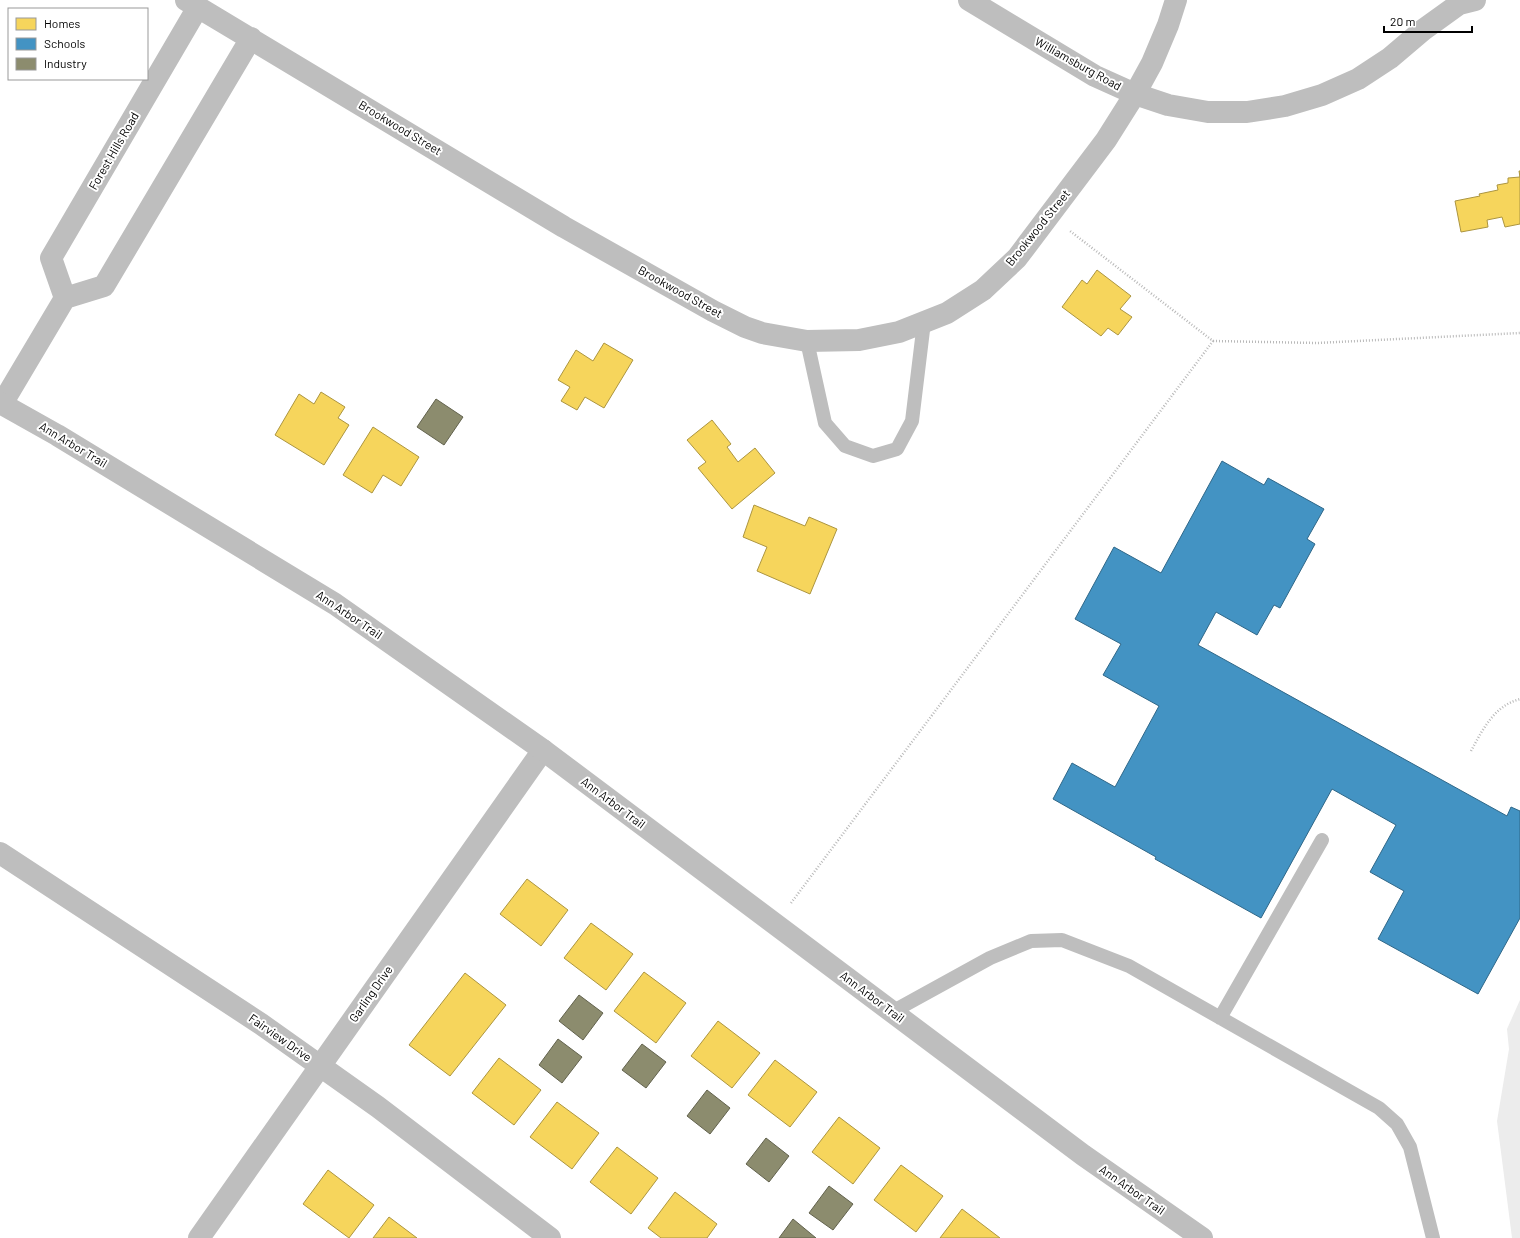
<svg xmlns="http://www.w3.org/2000/svg" width="1520" height="1238" viewBox="0 0 1520 1238" font-family="Barlow,sans-serif">
<style>
.green{fill:#ececec}
.homes{fill:#f6d55c;stroke:#ac9540}
.schools{fill:#4393c3;stroke:#2f6788}
.industry{fill:#8c8c6e;stroke:#62624d}
.lines{fill:none;stroke-linecap:round;stroke-linejoin:round}
.path{stroke:#b9b9b9;stroke-width:2.5;stroke-dasharray:1 2;stroke-linecap:butt}
.service{stroke:#bebebe;stroke-width:14}
.minor{stroke:#bebebe;stroke-width:22}
.tertiary{stroke:#bebebe;stroke-width:22}
.labels{text-anchor:middle;stroke-width:4;stroke-linejoin:round;paint-order:stroke}
.street-label{font-size:12px;fill:#000;stroke:#fff}
</style>
<rect width="100%" height="100%" fill="#fff"/>
<path class="green" d="M1520,1000V1238H1512L1497,1121L1509,1049L1507,1029Z"/>
<path class="homes" d="M1519,171H1520V224L1505,227L1502,217L1487,220L1488,227L1461,232L1455,201L1480,196L1479,194L1498,190L1497,185L1508,183V178L1520,177Z
M1097,270L1131,296L1120,309L1132,317L1118,335L1108,328L1101,336L1062,307L1082,280L1087,284Z
M604,343L633,360L604,408L585,397L577,410L561,401L570,387L558,380L576,350L593,361Z
M321,392L345,407L338,418L349,425L324,465L275,435L299,394L314,404Z
M712,420L731,444L727,447L738,462L755,448L775,473L732,509L698,468L706,462L687,440Z
M373,427L419,457L401,486L383,475L372,493L343,475Z
M754,505L805,526L809,517L837,529L810,594L757,571L767,547L743,537Z
M527,879L568,910L541,946L500,914Z
M591,923L633,954L606,990L564,958Z
M644,972L686,1003L656,1043L614,1011Z
M465,973L506,1005L450,1076L409,1045Z
M718,1021L760,1053L732,1088L691,1056Z
M499,1058L541,1090L514,1125L472,1093Z
M775,1060L817,1092L790,1127L748,1095Z
M557,1102L599,1133L572,1169L530,1137Z
M839,1117L880,1148L853,1184L812,1152Z
M617,1147L658,1178L631,1214L590,1182Z
M901,1165L943,1196L916,1232L874,1200Z
M328,1170L374,1205L349,1238L303,1204Z
M675,1192L717,1224L707,1238H661L648,1228Z
M962,1209L1000,1238H940Z
M389,1217L417,1238H373Z"/>
<path class="schools" d="M1222,461L1264,485L1268,478L1324,509L1307,539L1315,544L1280,608L1274,605L1257,635L1216,612L1198,645L1507,816L1511,807L1520,811V918L1478,994L1378,939L1404,891L1370,872L1396,825L1332,789L1261,918L1155,859L1156,857L1053,799L1072,763L1115,787L1159,706L1103,675L1121,644L1075,619L1114,547L1161,573Z"/>
<path class="industry" d="M436,399L463,417L444,445L417,427Z
M579,995L603,1013L583,1040L559,1021Z
M558,1039L582,1057L562,1083L539,1065Z
M642,1044L666,1062L646,1088L622,1070Z
M707,1090L730,1108L710,1134L687,1116Z
M766,1138L789,1156L769,1182L746,1164Z
M829,1186L853,1204L833,1230L809,1213Z
M793,1219L816,1238H779Z"/>
<g class="lines">
<path class="path" d="M1213,341L1317,343L1520,333
M1471,751C1483,729 1494,706 1520,699
M791,903L1213,341L1070,231"/>
<path class="service" d="M807,341L825,423L845,446L873,456L897,449L912,421L924,322
M892,1012L990,958L1031,941L1062,940L1129,966L1379,1108L1397,1124L1410,1147L1433,1238
M1220,1018L1322,840"/>
<path class="minor" d="M186,0L564,227L713,311L745,327L762,333L807,341L859,340L899,332L947,313L983,290L1017,258L1106,140L1135,94L1152,63L1168,25L1176,0
M969,0L1095,76L1135,94L1168,105L1208,112H1247L1285,106L1322,95L1358,79L1390,58L1423,30L1459,4L1475,0
M65,298L51,258L198,7
M2,404L65,298L104,286L251,38
M0,853L261,1024L378,1107L550,1238
M199,1238L543,750"/>
<path class="tertiary" d="M0,403L57,435L335,604L543,750L1083,1155L1202,1238"/>
</g>
<g class="labels">
<g class="street-label">
<text transform="translate(1078 64) rotate(29)" y="4">Williamsburg Road</text>
<text transform="translate(400 128) rotate(31)" y="4">Brookwood Street</text>
<text transform="translate(114 151) rotate(-60)" y="4">Forest Hills Road</text>
<text transform="translate(1038 228) rotate(-51)" y="4">Brookwood Street</text>
<text transform="translate(680 292) rotate(29)" y="4">Brookwood Street</text>
<text transform="translate(73 445) rotate(31)" y="4">Ann Arbor Trail</text>
<text transform="translate(349 615) rotate(34)" y="4">Ann Arbor Trail</text>
<text transform="translate(613 803) rotate(37)" y="4">Ann Arbor Trail</text>
<text transform="translate(371 994) rotate(-55)" y="4">Garling Drive</text>
<text transform="translate(872 997) rotate(37)" y="4">Ann Arbor Trail</text>
<text transform="translate(280 1038) rotate(35)" y="4">Fairview Drive</text>
<text transform="translate(1132 1190) rotate(35)" y="4">Ann Arbor Trail</text>
</g>
</g>
<rect x="8" y="8" width="140" height="72" fill="#ffffff" stroke="#999999"/>
<rect x="16" y="18" width="20" height="12" fill="#f6d55c" stroke="#999999"/>
<text x="44" y="28" font-size="12" fill="#000000">Homes</text>
<rect x="16" y="38" width="20" height="12" fill="#4393c3" stroke="#999999"/>
<text x="44" y="48" font-size="12" fill="#000000">Schools</text>
<rect x="16" y="58" width="20" height="12" fill="#8c8c6e" stroke="#999999"/>
<text x="44" y="68" font-size="12" fill="#000000">Industry</text>
<path d="M1384 26v6h88v-6" fill="none" stroke="#000000" stroke-width="2"/>
<text x="1390" y="26" font-size="12" fill="#000000" stroke="#ffffff" stroke-width="3" paint-order="stroke">20 m</text>
</svg>
